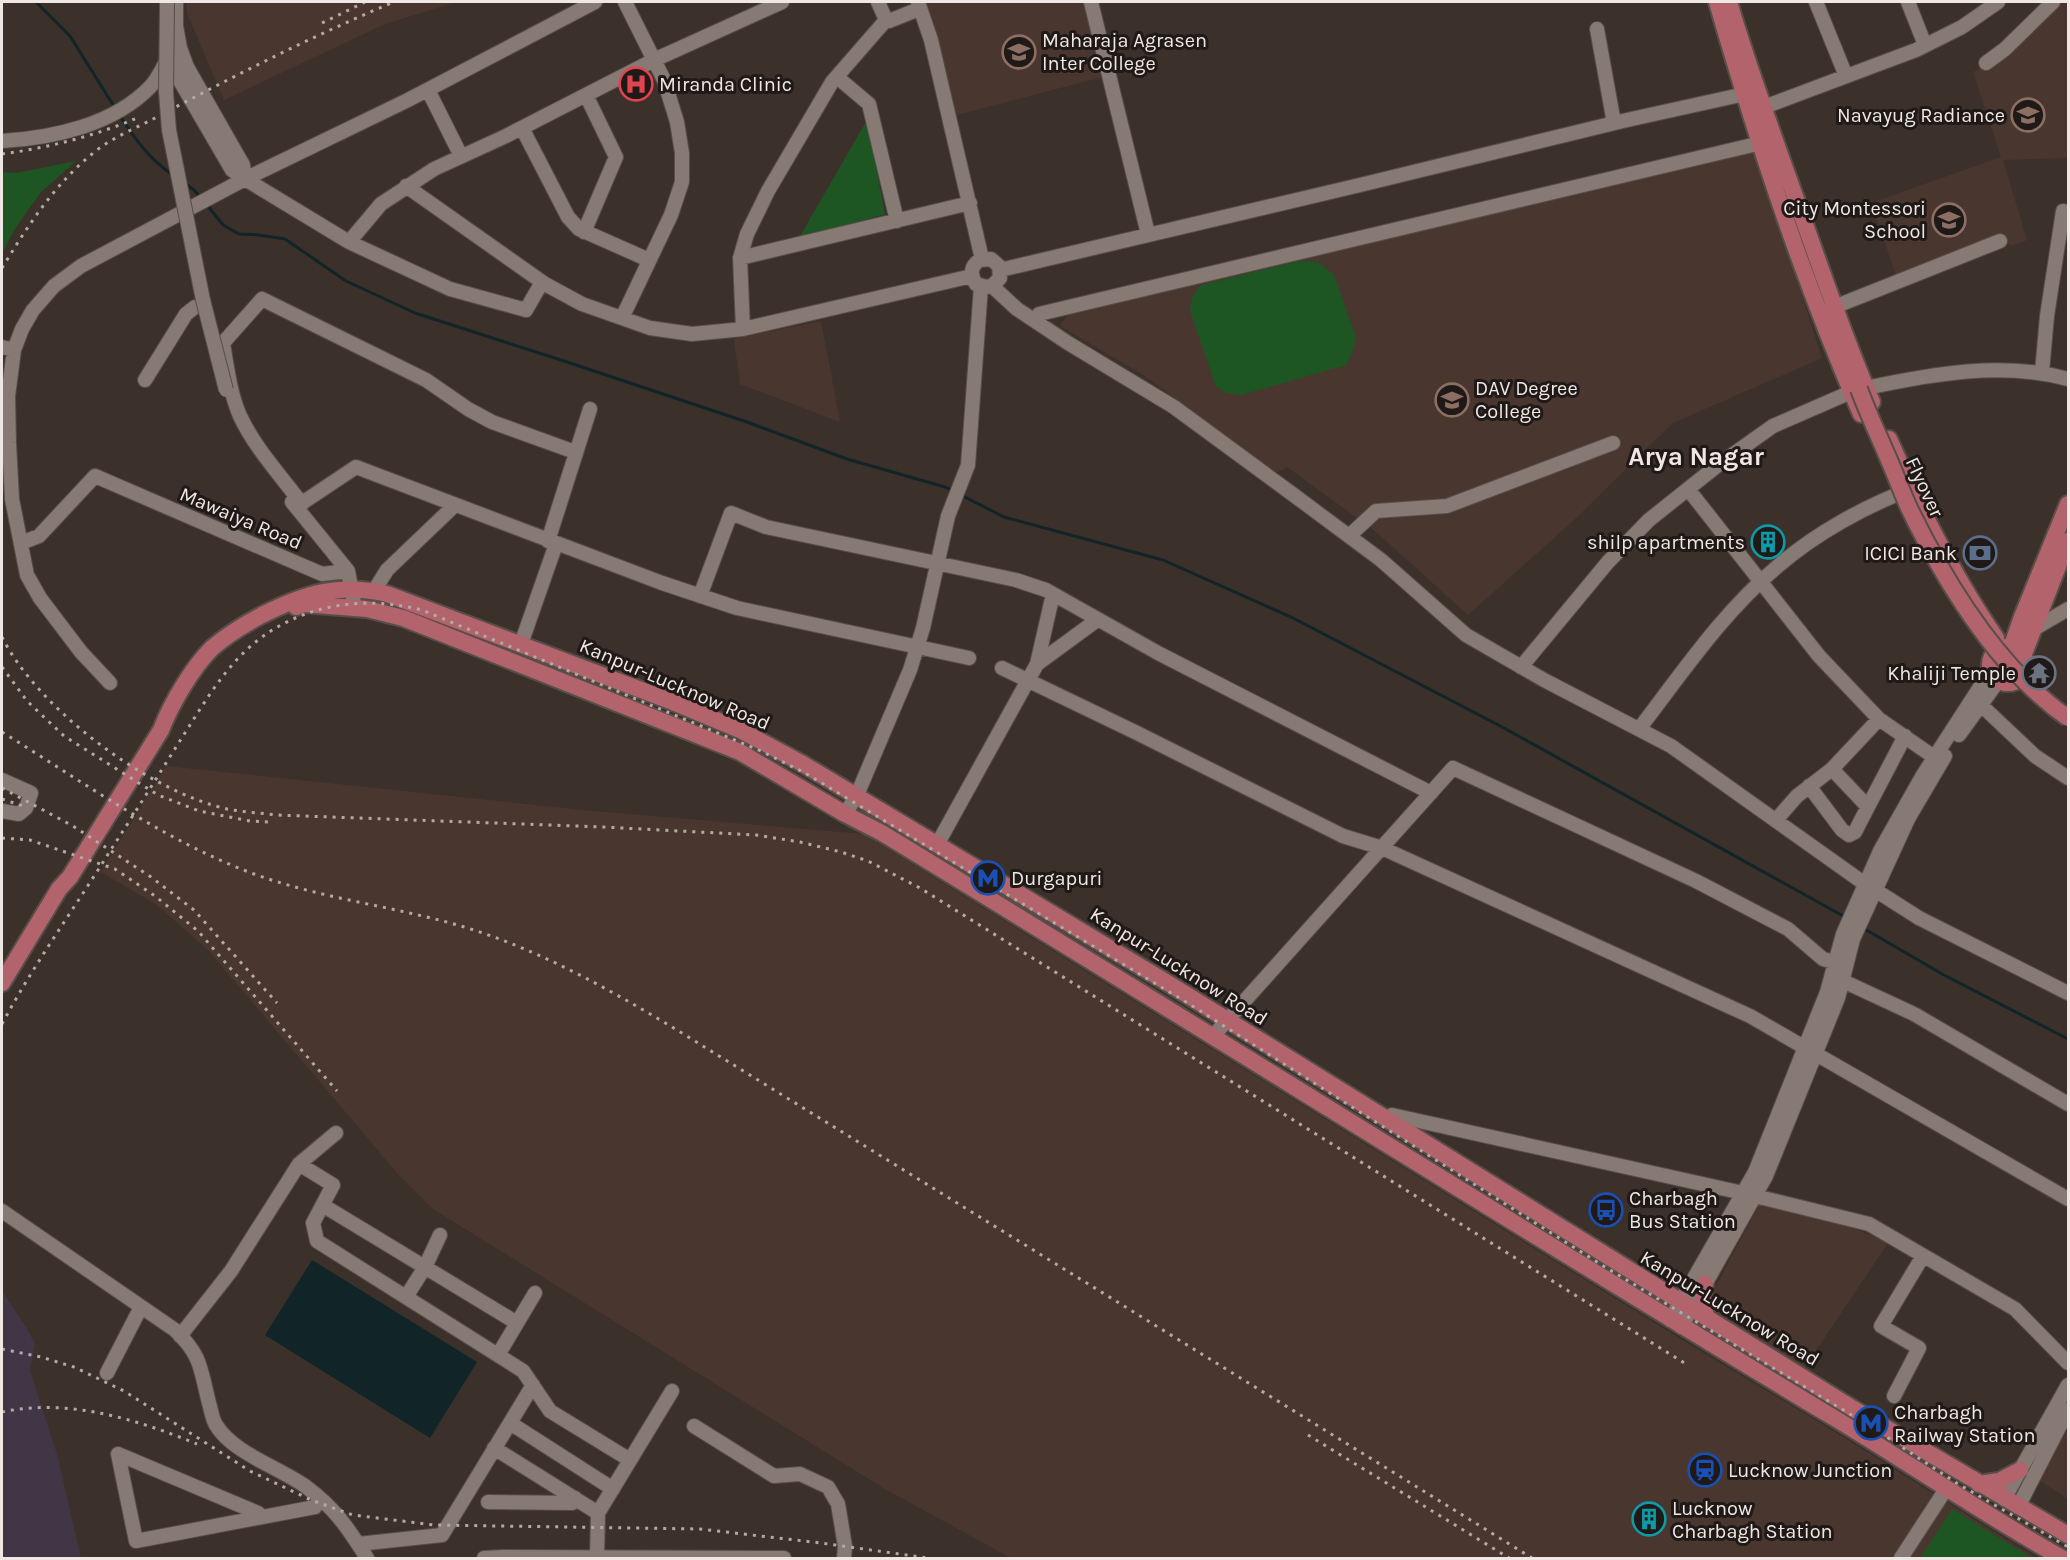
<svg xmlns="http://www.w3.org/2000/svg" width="2070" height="1560" viewBox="0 0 2070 1560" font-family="Karla,sans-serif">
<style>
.built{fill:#49372f}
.industrial{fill:#403646}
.green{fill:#1d5622}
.water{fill:#112427}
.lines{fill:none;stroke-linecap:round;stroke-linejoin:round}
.stream{stroke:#112427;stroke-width:3}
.minor-casing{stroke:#574e49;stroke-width:16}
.major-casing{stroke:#574e49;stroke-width:20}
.minor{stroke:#877973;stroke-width:14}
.major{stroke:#b2636c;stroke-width:16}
.rail{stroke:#b3aaa6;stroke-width:3;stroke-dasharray:3 6;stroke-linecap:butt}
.minor-bridge-casing{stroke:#574e49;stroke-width:16;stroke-linecap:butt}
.major-bridge-casing{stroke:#574e49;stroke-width:20;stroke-linecap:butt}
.minor-bridge{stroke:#877973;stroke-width:14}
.major-bridge{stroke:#b2636c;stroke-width:16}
.labels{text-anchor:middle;stroke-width:6;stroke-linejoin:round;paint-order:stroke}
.poi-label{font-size:20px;fill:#efe7e4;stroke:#1f1917;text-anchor:start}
.street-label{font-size:20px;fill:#efe7e4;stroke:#1f1917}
.district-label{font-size:26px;font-weight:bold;fill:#efe7e4;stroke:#1f1917}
</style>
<rect width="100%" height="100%" fill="#3c302b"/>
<path class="built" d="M187,2H456L385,24L224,100L187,13Z
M926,2H1084L1102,77L957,115Z
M2056,2H2068V158L2003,160L2027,240L2011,246L2001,236H1992L1983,240L1976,251L1897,278L1871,203L2001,157L1973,72L1998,61Z
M1754,148L1822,358L1673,423L1573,521L1468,615L1375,531L1287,467L1275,473L1145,376L1060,326L1070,312Z
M821,321L840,422L740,384L734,339Z
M166,766L592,811L864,834L1700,1351L1822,1424L2036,1558H1011L885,1489L433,1209L398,1174L208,950L157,905L101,872Z
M1760,1204L1841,1223L1888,1243L1803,1370L1716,1313L1711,1295Z
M2068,1425V1499L2038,1479Z"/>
<path class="industrial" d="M2,1291L26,1327L35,1344L30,1371L57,1454L81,1558H2Z"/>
<path class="green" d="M867,120L885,214L799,238Z
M76,161L41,192L14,230L2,254V172L16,173Z
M1298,261L1318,262L1334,275L1356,338L1352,353L1346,365L1241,395L1227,393L1216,387L1190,311L1192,297L1201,285Z
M1952,1509L2032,1558H1920Z"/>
<path class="water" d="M312,1260L477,1362L430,1438L265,1335Z"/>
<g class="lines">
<path class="stream" d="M36,2L70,36L115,108
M120,116C135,139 150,160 173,175
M186,184L194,190L201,198
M207,205L223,225L239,234L259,235L285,239L346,281L415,313L564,361L747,422L847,459L945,487L955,492
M961,495L1004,517L1163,560L1293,618L1504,728L1845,917
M1863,928L1944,975L2068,1039"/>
<g class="minor-casing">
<path id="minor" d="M176,2V26L180,48L187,67L243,165L245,179
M878,2L886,20
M918,2L931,40L982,259
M1091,2L1148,234
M1816,2L1846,76
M1908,2L1925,45
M1597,29L1614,123
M168,51L176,74L232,170L245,179L349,242L450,289L526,310L542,282
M1986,63L2005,49L2053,2
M837,77L869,104L897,221
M428,90L461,156
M1756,110L1916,50L1962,27L1998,2
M522,128L568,217L579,229L649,260
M2,141C53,138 114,125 151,86C158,78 163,67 168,58
M406,186L545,284L582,304L650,328L692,334L743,329L972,276
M584,232L616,157L586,95
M349,242L381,204L434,169L506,136L654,60L782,2
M740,258L970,203
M1000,270L1360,185L1627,120L1754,92
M992,286L1000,278L999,266L991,259L980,260C970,266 970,275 976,284L986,287L992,286L1017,309L1068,343L1174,407L1291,493L1381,560L1466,635L1544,680L1671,746L1865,884
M1827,312L1834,307L2000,241
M622,318L671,215L682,182V153L677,122L664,80L625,2
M1035,321L1039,314L1761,143
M743,329L740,258L747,234L768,191L832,82L886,20L889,21L919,9
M2,347L14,350L22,329L33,310L54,286L81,266L245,179L408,100L595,2
M14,350L8,396L9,443L12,499L27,575L40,598L81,652L110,683
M2042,372L2047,316L2063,211L2068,212
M145,380L186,314L195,307
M1866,388C1932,374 2002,361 2068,379
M1688,489L1819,656L1879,719L1934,757
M292,502L348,571L355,608
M302,504C281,476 255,448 240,416C230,393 227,367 223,343L262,299L426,380L468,409L492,422L575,452
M296,507L356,467L662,583L737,608L969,658
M1349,536L1376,511L1447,506L1613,443
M548,541L590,409
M21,543L39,536L95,476L322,574L348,571
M374,591L387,570L454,506
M700,596L731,513L766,527L1016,580L1046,590L1158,653L1431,793
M2032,630L2068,609
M521,644L556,544
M1037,664L1097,620
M1521,667L1608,562L1649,520L1718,465L1773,426L1851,392
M1002,668L1135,732L1343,836L1382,848L1750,1016L2068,1199
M1981,705L2035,756L2068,778
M1639,729C1682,673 1723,612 1778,566C1815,534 1865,506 1911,489
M1959,735L1999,680
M1832,769L1868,807
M2,780L31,793L26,808L19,814L2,811
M1809,786L1842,830L1849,835L1855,832L1859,824L1905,736
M845,814L857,795L910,670L923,628L948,516L968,465L981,286
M1776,820L1797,796L1832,769L1879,719
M938,843L1037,664L1053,594
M1875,890L1919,918L2068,993
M1843,981L1914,1014L2068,1104
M1214,1035L1453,768L1696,881L1788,929L1823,959L1834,962
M1388,1119L1392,1115L1743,1193L1869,1224L2015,1309L2068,1363
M299,1164L333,1185L313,1223L317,1241L523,1371L550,1411L630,1460
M324,1206L517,1323
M2,1211L175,1330C202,1356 200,1368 209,1403C211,1409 212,1419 216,1425C233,1453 278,1467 305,1486C335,1508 348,1528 367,1558
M406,1297L425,1267L440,1235
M1670,1320L1755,1172L1827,992L1843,934L1880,851L1923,775L1991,670
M1681,1327L1766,1176L1838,998L1853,939L1908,819L1945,756
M180,1336L231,1271L299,1164L336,1133
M498,1355L535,1293
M107,1373L141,1307
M1894,1396L1919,1348L1881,1326L1923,1256
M510,1423L613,1489
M694,1426L774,1476L800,1474L828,1487L838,1504L845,1546L844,1558
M494,1448L598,1513
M118,1454L136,1541L315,1507L320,1498
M118,1454L258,1513L261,1517
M2004,1499L2068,1385
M488,1502L572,1503L575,1498
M2018,1507L2068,1410
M358,1544L442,1535L533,1385
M597,1557L598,1513L672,1391
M484,1558L502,1557L784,1558
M1901,1558L1946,1489"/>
</g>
<g class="major-casing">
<path id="major" d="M1717,2C1757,141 1803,281 1861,414
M1729,2C1750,73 1776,143 1801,213C1824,277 1845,340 1872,402
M1889,439C1919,507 1953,576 1996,638
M296,607L304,604L367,609L403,618L740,752L845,814L882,833C1199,1026 1513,1225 1831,1416C1909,1463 1983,1514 2062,1558
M1990 665a18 18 0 1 1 36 0a18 18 0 1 1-36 0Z
M2011,648L2022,617L2068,504
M2023,656L2068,541
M2,983L59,889L70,877L161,730C171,704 192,668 212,648C227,635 245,624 262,615C306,593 338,583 387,594L673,702L740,730L803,764L1171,985L1852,1408L2068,1535
M1705,1284C1702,1298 1701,1308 1709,1320
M1979,1484L1999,1481L2020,1470"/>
</g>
<use href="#minor" class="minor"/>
<use href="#major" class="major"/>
<path class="rail" d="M322,23L365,2
M2,154C47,148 95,136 137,118
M2,268C27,227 54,185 92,154C111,138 134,129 155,118C234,76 312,36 394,2
M2,637C38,709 148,791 227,809C243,812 260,813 277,815L603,827L756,835L800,842L841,852L868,861L920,888L1686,1364
M2,667L27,701L64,736L158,795L199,811L250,821L268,822
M2,732C83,782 165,841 254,874C325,900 402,907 474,930C547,954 612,991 677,1030L1532,1558
M2,788L73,826L151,877L194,910L277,1003
M2,799L23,806
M2,838L30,840L115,869L155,896L198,931L337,1091
M2,1024C34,964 74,909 110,851C135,813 159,774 183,736C206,700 227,663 262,637C309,603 366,596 422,610L761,751L805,773L1186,1002L1605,1267L1870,1426L1958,1484L2068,1547
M2,1349L41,1357L74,1367L124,1391L250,1471L311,1500L353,1515L434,1525L700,1529L821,1543L928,1558
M2,1412C68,1398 136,1419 197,1444
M1308,1435L1509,1558"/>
<g class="minor-bridge-casing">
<path id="minor-bridge" d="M167,2L166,92L169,130L203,300L226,390"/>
</g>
<g class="major-bridge-casing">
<path id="major-bridge" d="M1859,389C1867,411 1877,432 1886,453C1894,471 1901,490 1909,508C1946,584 1998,669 2068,718"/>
</g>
<use href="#minor-bridge" class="minor-bridge"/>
<use href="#major-bridge" class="major-bridge"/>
</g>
<defs>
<g id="university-ring" transform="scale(1.725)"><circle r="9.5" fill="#1f1917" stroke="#8d6e63" stroke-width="1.5"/><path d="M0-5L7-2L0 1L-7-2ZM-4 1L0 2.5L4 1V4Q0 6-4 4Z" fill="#8d6e63"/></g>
<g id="hospital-ring" transform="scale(1.725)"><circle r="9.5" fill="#1f1917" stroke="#e0444e" stroke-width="1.5"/><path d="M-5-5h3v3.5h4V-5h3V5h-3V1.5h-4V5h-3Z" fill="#e0444e"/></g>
<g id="school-ring" transform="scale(1.725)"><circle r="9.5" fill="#1f1917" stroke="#8d6e63" stroke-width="1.5"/><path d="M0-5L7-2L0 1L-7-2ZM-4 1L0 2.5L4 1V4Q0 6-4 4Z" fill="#8d6e63"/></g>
<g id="building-ring" transform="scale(1.725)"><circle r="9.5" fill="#1f1917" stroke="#0f9aa8" stroke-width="1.5"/><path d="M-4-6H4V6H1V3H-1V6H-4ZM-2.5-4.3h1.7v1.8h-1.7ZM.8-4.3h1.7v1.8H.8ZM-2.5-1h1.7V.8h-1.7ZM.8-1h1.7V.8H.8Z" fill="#0f9aa8"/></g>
<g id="bank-ring" transform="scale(1.725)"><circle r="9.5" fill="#1f1917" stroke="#5c6f8a" stroke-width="1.5"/><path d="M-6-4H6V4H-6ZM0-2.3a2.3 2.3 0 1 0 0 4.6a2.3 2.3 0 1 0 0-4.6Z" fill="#5c6f8a"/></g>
<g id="temple-ring" transform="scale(1.725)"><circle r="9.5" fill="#1f1917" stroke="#6b7280" stroke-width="1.5"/><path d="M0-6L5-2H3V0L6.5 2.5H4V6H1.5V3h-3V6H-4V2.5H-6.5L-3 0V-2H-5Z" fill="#6b7280"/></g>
<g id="metro-ring" transform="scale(1.725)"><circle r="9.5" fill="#1f1917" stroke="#1a4fb4" stroke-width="1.5"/><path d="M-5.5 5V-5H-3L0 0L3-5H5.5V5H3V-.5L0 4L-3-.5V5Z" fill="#1a4fb4"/></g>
<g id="bus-ring" transform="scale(1.725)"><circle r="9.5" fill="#1f1917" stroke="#1a4fb4" stroke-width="1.5"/><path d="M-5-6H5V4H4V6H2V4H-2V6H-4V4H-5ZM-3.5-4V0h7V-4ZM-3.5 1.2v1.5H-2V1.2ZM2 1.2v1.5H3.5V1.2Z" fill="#1a4fb4"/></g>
<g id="station-ring" transform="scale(1.725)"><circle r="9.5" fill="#1f1917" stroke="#1a4fb4" stroke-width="1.5"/><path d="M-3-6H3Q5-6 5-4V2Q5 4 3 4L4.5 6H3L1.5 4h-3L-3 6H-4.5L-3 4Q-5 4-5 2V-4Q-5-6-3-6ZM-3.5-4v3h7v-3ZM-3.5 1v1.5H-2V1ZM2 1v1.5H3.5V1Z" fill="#1a4fb4"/></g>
</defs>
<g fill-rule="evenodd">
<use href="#university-ring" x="1019" y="52"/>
<use href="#hospital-ring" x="636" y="84"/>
<use href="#school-ring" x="2028" y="115"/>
<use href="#school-ring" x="1949" y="220"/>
<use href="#university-ring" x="1452" y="400"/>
<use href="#building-ring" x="1768" y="542"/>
<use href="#bank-ring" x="1980" y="553"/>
<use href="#temple-ring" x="2039" y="673"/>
<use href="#metro-ring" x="988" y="878"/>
<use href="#bus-ring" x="1606" y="1210"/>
<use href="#metro-ring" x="1871" y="1423"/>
<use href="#station-ring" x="1705" y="1470"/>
<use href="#building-ring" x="1649" y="1519"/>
</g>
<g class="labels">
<g class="poi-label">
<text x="1042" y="47">Maharaja Agrasen<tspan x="1042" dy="23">Inter College</tspan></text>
<text x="659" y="91">Miranda Clinic</text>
<text x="2005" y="122" text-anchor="end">Navayug Radiance</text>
<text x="1926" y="215" text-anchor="end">City Montessori<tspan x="1926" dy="23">School</tspan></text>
<text x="1475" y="395">DAV Degree<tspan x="1475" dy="23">College</tspan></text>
<text x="1745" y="549" text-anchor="end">shilp apartments</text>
<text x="1957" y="560" text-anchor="end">ICICI Bank</text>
<text x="2016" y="680" text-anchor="end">Khaliji Temple</text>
<text x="1011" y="885">Durgapuri</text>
<text x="1629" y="1205">Charbagh<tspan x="1629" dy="23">Bus Station</tspan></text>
<text x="1894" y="1419">Charbagh<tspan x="1894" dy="23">Railway Station</tspan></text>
<text x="1728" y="1477">Lucknow Junction</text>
<text x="1672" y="1515">Lucknow<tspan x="1672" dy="23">Charbagh Station</tspan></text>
</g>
<g class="street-label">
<text transform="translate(1925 487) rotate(65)" y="7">Flyover</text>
<text transform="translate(241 518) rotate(23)" y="7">Mawaiya Road</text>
<text transform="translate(675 684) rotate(23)" y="7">Kanpur-Lucknow Road</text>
<text transform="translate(1179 966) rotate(32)" y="7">Kanpur-Lucknow Road</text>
<text transform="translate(1730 1308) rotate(31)" y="7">Kanpur-Lucknow Road</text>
</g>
<g class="district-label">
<text x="1696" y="465">Arya Nagar</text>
</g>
</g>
<rect width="2070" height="1560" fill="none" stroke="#efe7e4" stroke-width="6"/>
</svg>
